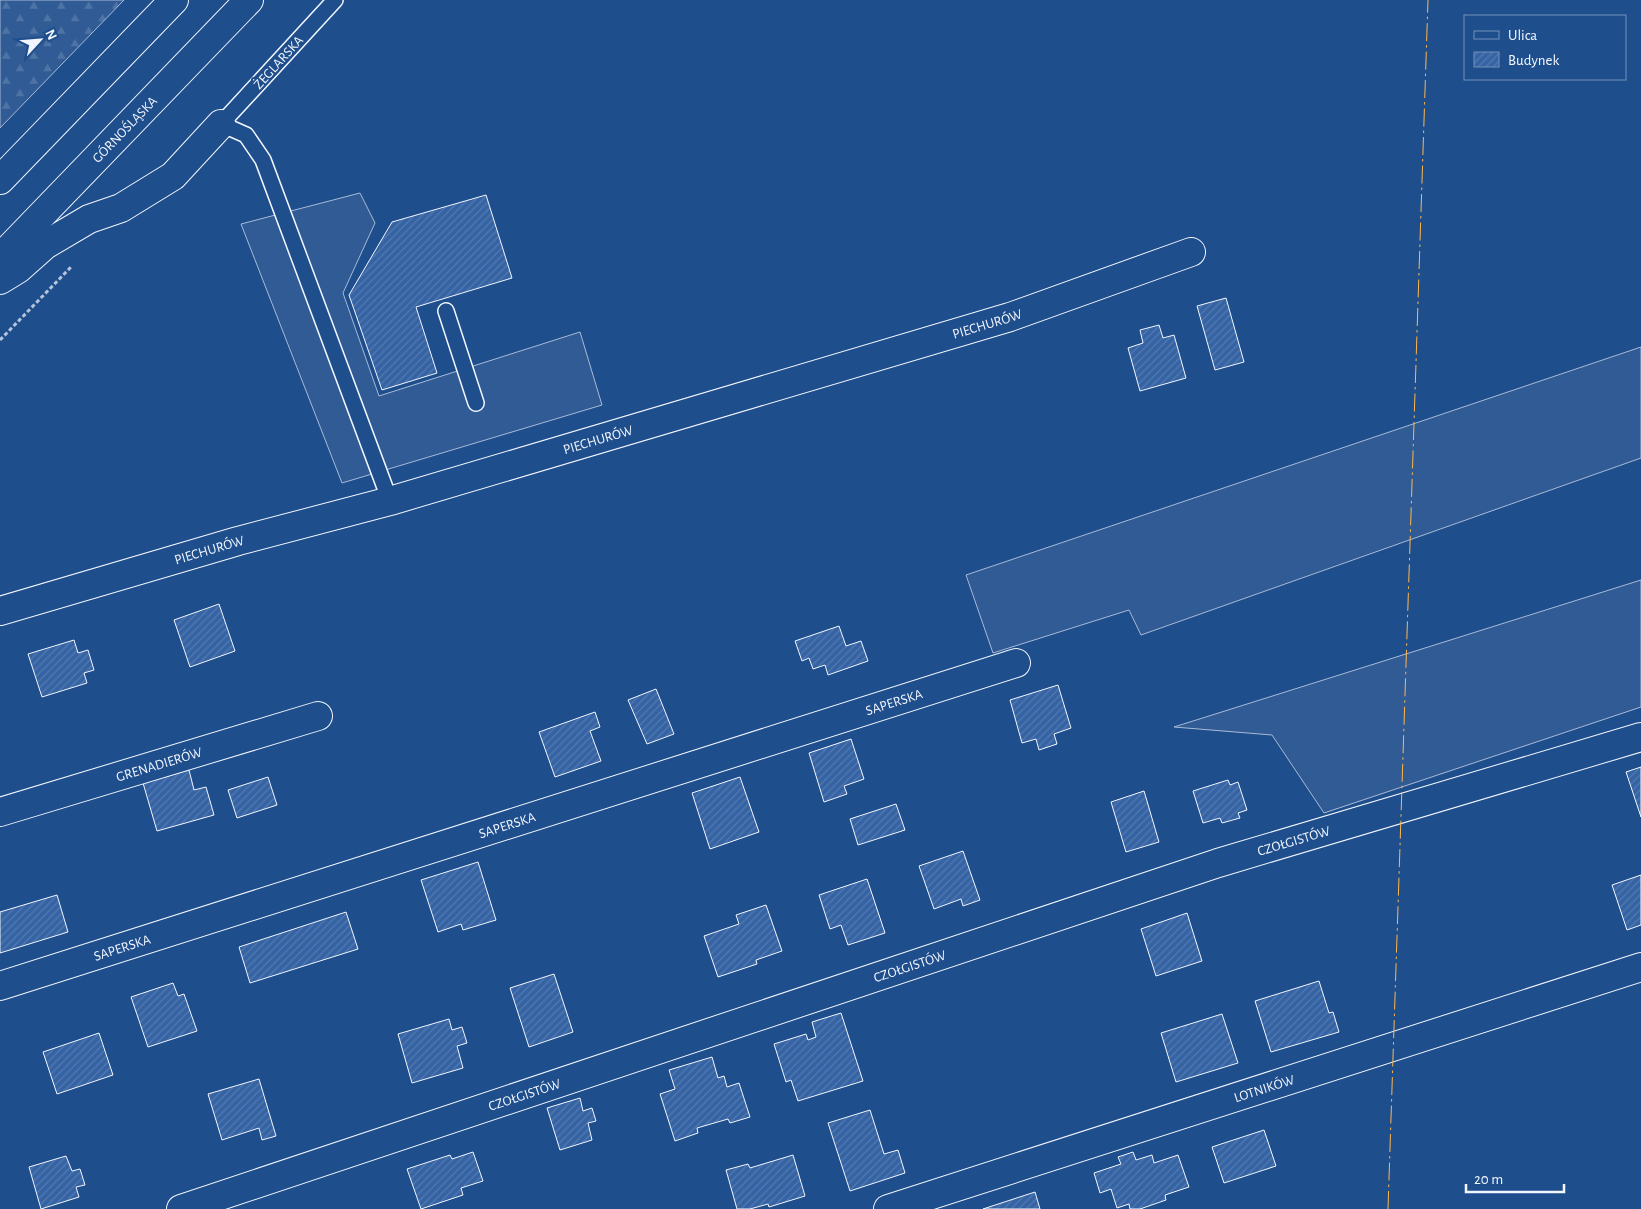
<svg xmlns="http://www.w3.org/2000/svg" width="1641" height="1209" viewBox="0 0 1641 1209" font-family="'Alegreya Sans',sans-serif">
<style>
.built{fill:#305b95;stroke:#a8bbd7}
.forest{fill:url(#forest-firs);stroke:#a8bbd7}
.building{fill:url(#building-hatch);stroke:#f2f6ff}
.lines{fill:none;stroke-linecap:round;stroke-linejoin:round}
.lane-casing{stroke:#f2f6ff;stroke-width:18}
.street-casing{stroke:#f2f6ff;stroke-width:30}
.primary-casing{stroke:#f2f6ff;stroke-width:30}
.path{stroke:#b3c4dc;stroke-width:3;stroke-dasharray:4 2.5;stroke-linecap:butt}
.lane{stroke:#1f4e8c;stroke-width:15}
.street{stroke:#1f4e8c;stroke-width:28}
.primary{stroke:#1f4e8c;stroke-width:28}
.power{stroke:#ffb74d;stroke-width:1;stroke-dasharray:18 4 2.5 4;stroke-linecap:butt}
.labels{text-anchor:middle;stroke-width:4;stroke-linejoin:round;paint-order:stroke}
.street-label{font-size:14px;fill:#f2f6ff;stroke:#1f4e8c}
</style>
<defs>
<pattern id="forest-firs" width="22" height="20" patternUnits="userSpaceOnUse" patternTransform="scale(1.25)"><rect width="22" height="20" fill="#305b95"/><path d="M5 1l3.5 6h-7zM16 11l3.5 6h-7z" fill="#4e73a5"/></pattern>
<pattern id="building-hatch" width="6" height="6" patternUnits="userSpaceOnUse" patternTransform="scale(1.25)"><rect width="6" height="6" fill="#3563a3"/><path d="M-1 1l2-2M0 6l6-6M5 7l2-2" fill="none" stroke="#537ab1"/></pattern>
</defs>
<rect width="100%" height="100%" fill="#1f4e8c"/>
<path class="built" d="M360,193L375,223L343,293L379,396L580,332L602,405L342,483L241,224Z
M1641,347V458L1141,635L1129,610L993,653L966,575Z
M1641,580V707L1324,813L1272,735L1174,727Z"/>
<path class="forest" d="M0,0H124L0,128Z"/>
<path class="building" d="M486,195L512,278L416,307L437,373L382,390L349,295L392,222Z
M1226,298L1244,362L1215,370L1197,306Z
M1159,325L1163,338L1174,335L1186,378L1140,391L1128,348L1143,343L1140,330Z
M219,604L235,651L190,667L174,620Z
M839,626L846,646L861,641L868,661L828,675L825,665L813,669L809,658L802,661L795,641Z
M74,640L78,653L88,650L94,670L84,673L87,683L42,697L28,654Z
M1058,685L1071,728L1054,734L1057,744L1039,750L1036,739L1022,743L1010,700Z
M656,689L674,734L647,744L628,700Z
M595,712L600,727L590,731L601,761L555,777L539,732Z
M851,739L864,779L844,786L847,794L824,802L809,753Z
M1641,767V817L1626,772Z
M189,770L194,790L206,787L214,815L157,831L143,783Z
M268,777L277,805L237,818L228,790Z
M740,777L759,832L710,849L692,793Z
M1228,780L1230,785L1238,782L1247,810L1238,813L1240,818L1222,823L1220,818L1203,823L1193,791Z
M1144,791L1159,842L1126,852L1111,802Z
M896,804L905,830L858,845L850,819Z
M963,851L980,900L963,906L961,899L934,909L919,866Z
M478,862L496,920L463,930L461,924L438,932L421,880Z
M1641,875V925L1627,930L1612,885Z
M867,879L885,933L848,945L841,925L830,929L819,895Z
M57,895L68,932L0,953V912Z
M766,905L782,951L756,960L757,964L718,977L704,936L739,924L736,915Z
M346,912L358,949L250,983L239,947Z
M1187,913L1202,961L1156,976L1141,929Z
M554,974L573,1032L529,1047L510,988Z
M1319,981L1329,1013L1333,1012L1339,1032L1271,1052L1255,1001Z
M173,983L178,996L184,994L197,1031L148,1047L131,997Z
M841,1013L863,1081L798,1101L791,1080L786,1082L774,1044L806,1034L808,1040L816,1037L812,1022Z
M1222,1014L1238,1063L1176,1082L1161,1033Z
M449,1019L452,1030L462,1027L467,1043L457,1046L463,1068L412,1083L398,1034Z
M99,1033L113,1075L57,1094L43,1052Z
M712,1057L718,1078L724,1076L727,1087L739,1083L750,1117L730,1123L728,1119L697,1128L698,1133L675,1141L660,1094L675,1089L669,1070Z
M259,1079L276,1136L262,1140L259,1128L222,1140L208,1094Z
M580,1098L583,1111L592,1108L596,1121L588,1123L592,1140L560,1150L547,1108Z
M870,1110L884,1154L898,1150L905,1173L850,1191L828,1123Z
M1264,1130L1276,1166L1224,1183L1212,1147Z
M473,1152L483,1181L461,1188L463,1195L421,1209L407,1169L450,1155L452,1159Z
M1133,1152L1136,1160L1152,1155L1154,1163L1178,1155L1189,1187L1165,1195L1166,1200L1140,1209H1130L1129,1204L1117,1208L1111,1189L1100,1193L1094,1173L1121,1164L1118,1157Z
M793,1155L805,1196L769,1207L768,1204L750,1209H737L726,1170L748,1164L750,1168Z
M66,1156L72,1171L80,1169L85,1185L76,1187L79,1197L41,1209L29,1167Z
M1035,1192L1040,1209H983Z"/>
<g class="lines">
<g class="lane-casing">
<path id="lane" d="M335,0L221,124L246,135L263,160L390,501
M446,311L476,403"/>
</g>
<g class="street-casing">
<g id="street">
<path id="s1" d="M0,611L238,541L390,501L1010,317L1191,252"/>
<path id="s2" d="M0,812L318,716"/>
<path id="s3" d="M0,986L1016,663"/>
<path id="s4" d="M181,1209L1218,863L1641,737"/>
<path id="s5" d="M888,1209L1641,967"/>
</g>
</g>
<g class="primary-casing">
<g id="primary">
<path d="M0,180L174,0"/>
<path id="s6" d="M0,258L249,0"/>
<path d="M0,280L18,269L45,245L89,219L121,208L173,176L221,124"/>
</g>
</g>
<path class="path" d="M0,340L71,267"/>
<use href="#lane" class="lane"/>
<use href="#street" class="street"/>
<use href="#primary" class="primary"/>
<path class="power" d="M1388,1209L1428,0"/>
</g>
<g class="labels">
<g class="street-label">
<text transform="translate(278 62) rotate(-48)" y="5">ŻEGLARSKA</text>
<text dy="5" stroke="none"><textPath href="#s6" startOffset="179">GÓRNOŚLĄSKA</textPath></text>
<text dy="5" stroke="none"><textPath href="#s1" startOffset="1028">PIECHURÓW</textPath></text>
<text dy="5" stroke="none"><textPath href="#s1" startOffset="622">PIECHURÓW</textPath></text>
<text dy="5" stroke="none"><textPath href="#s1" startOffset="218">PIECHURÓW</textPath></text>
<text dy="5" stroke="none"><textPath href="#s3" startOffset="938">SAPERSKA</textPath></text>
<text dy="5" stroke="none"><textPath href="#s2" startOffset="166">GRENADIERÓW</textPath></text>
<text dy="5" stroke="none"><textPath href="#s3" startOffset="532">SAPERSKA</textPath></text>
<text dy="5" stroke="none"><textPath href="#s4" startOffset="1172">CZOŁGISTÓW</textPath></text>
<text dy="5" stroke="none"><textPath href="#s3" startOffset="128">SAPERSKA</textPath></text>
<text dy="5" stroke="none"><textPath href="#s4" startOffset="768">CZOŁGISTÓW</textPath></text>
<text dy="5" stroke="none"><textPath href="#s5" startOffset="395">LOTNIKÓW</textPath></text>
<text dy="5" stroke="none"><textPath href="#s4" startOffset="362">CZOŁGISTÓW</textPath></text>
</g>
</g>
<rect x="1464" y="15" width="162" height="65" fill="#1f4e8c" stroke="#7391ba"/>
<rect x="1474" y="31" width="25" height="8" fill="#1f4e8c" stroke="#7391ba"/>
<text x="1508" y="40" font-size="15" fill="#f2f6ff">Ulica</text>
<rect x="1474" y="52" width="25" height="15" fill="url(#building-hatch)" stroke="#7391ba"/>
<text x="1508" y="65" font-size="15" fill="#f2f6ff">Budynek</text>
<g transform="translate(40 40) rotate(64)" stroke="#1f4e8c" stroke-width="4" paint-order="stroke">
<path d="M0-4L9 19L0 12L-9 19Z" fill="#f2f6ff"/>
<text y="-8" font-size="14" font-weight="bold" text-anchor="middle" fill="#f2f6ff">N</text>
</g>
<path d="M1466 1184v8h98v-8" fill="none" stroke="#f2f6ff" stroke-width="2.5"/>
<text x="1474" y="1184" font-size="15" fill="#f2f6ff" stroke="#1f4e8c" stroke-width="4" paint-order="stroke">20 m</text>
</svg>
